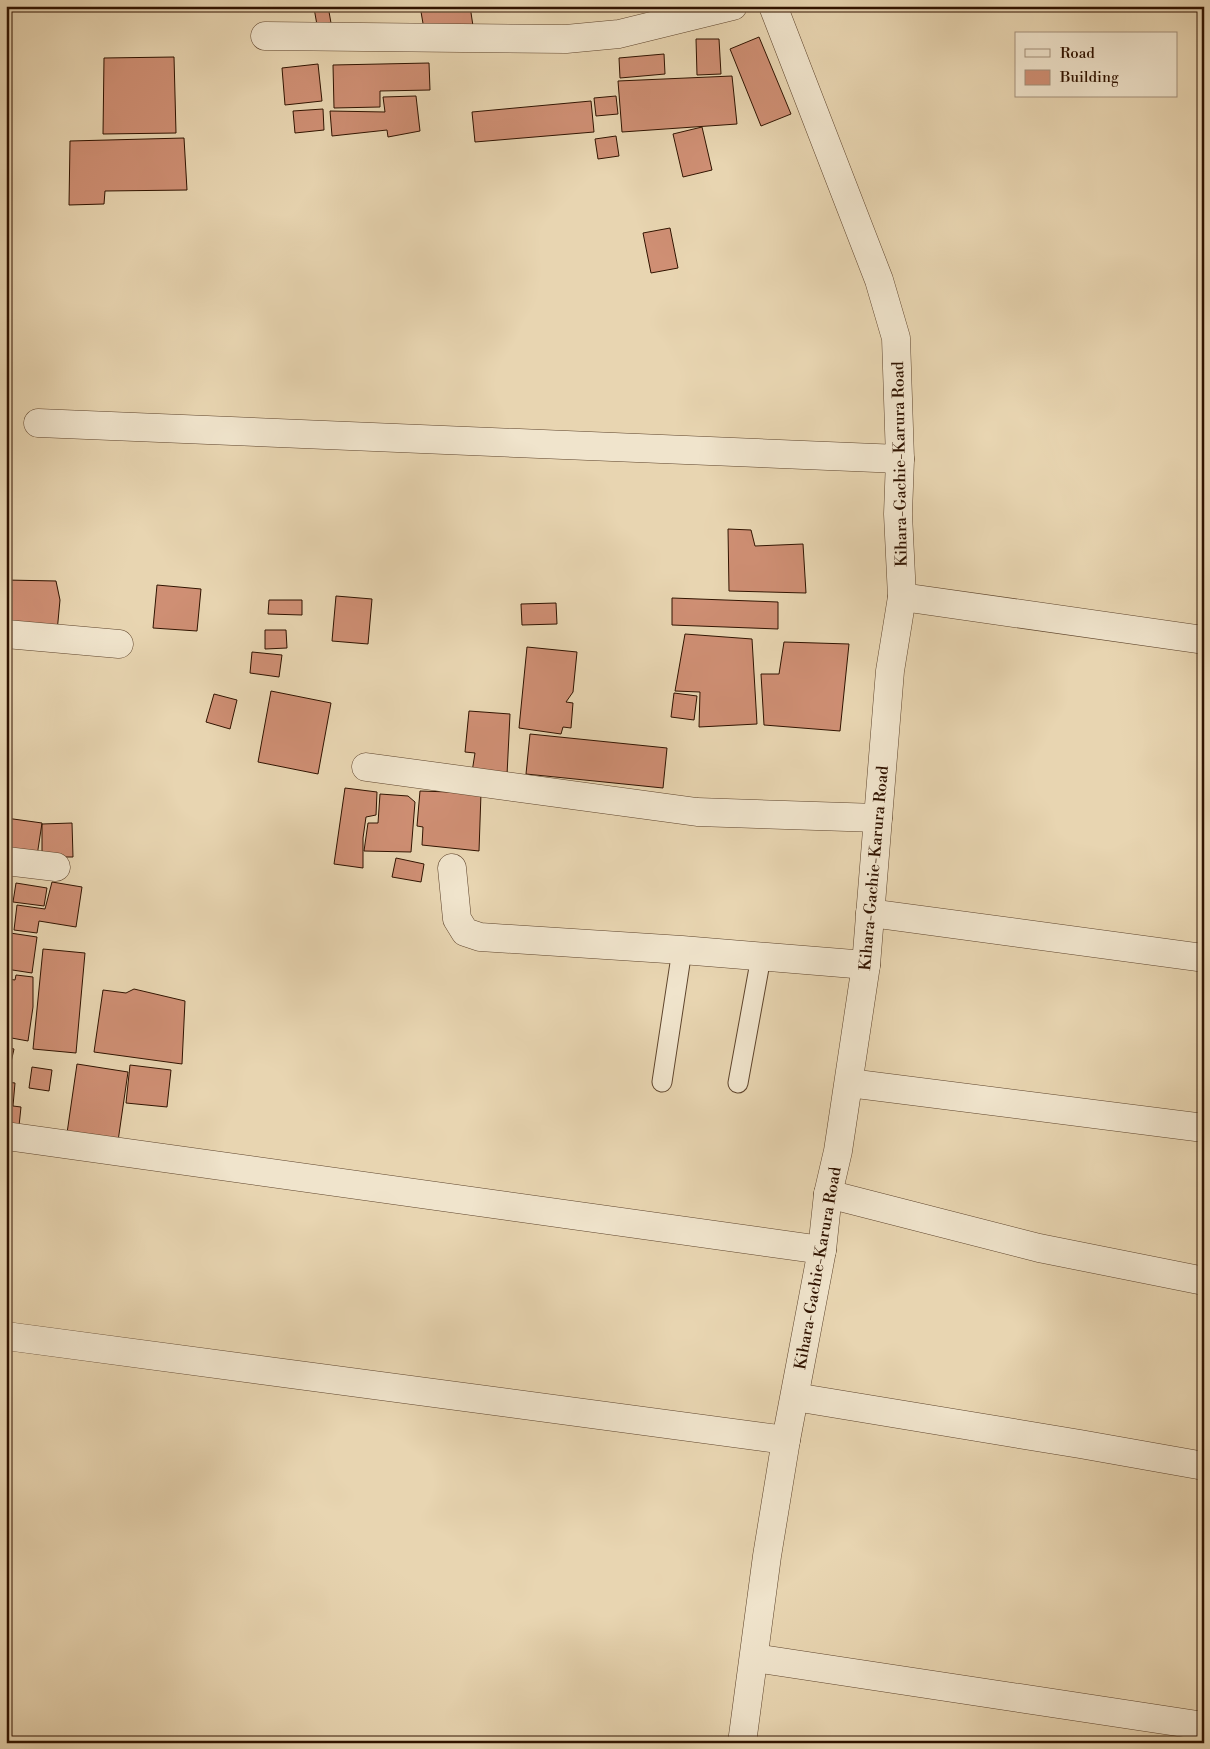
<svg xmlns="http://www.w3.org/2000/svg" width="1210" height="1749" viewBox="0 0 1210 1749" font-family="'Libre Bodoni',serif">
<style>
.building{fill:#cf8f74;stroke:#301300}
.lines{fill:none;stroke-linecap:round;stroke-linejoin:round}
.service-casing{stroke:#5e442c;stroke-width:21}
.minor-casing{stroke:#5e442c;stroke-width:29}
.tertiary-casing{stroke:#5e442c;stroke-width:29}
.service{stroke:#f0e4cc;stroke-width:19}
.minor{stroke:#f0e4cc;stroke-width:28}
.tertiary{stroke:#f0e4cc;stroke-width:28}
.labels{text-anchor:middle;stroke-width:4;stroke-linejoin:round;paint-order:stroke}
.street-label{font-size:16px;fill:#301300;stroke:#f0e4cc}
</style>
<rect width="100%" height="100%" fill="#e8d5b1"/>
<filter id="stains"><feTurbulence type="fractalNoise" baseFrequency=".004" numOctaves="4"/><feColorMatrix values="0 0 0 0 .2 0 0 0 0 .09 0 0 0 0 .02 0 0 0 .5 -.17"/></filter>
<radialGradient id="worn" r=".72"><stop offset=".6" stop-color="#630" stop-opacity="0"/><stop offset="1" stop-color="#630" stop-opacity=".3"/></radialGradient>
<path class="building" d="M328,6L331,23L317,25L314,8Z
M420,6H470L473,26L425,35Z
M759,37L791,114L761,126L730,49Z
M696,39H719L721,74L697,75Z
M664,54L665,74L620,78L619,58Z
M174,57L176,133L103,134L104,58Z
M429,63L430,90L380,91V107L334,108L333,65Z
M318,64L322,101L285,105L282,68Z
M732,76L737,124L622,132L618,81Z
M416,96L420,131L388,137L387,130L332,136L330,111L385,112L383,97Z
M616,96L618,114L596,116L594,98Z
M591,101L594,132L475,142L472,112Z
M323,109L324,130L295,133L293,111Z
M702,127L712,170L683,177L673,134Z
M616,136L619,156L598,159L595,139Z
M184,138L187,190L105,191L104,204L69,205L70,141Z
M670,228L678,268L651,273L643,233Z
M728,529L751,530L755,546L803,544L806,593L729,591Z
M6,580L56,581L60,600L57,632L6,627Z
M157,585L201,589L197,631L153,628Z
M336,596L372,599L368,644L332,641Z
M672,598L778,602V629L672,625Z
M269,600H302V615L268,614Z
M556,603L557,624L522,625L521,604Z
M265,630H286L287,648L265,649Z
M685,634L752,639L757,724L699,727L700,692L675,691Z
M784,642L849,644L840,731L764,725L761,674H779Z
M527,647L577,652L573,692L566,702L573,703L571,728L563,727L561,734L519,728Z
M252,652L282,655L279,677L250,673Z
M271,691L331,703L318,774L258,762Z
M674,693L697,696L694,720L671,717Z
M214,694L237,700L230,729L206,722Z
M469,711L510,714L507,775L472,772L475,753L465,752Z
M530,734L667,748L663,788L526,774Z
M345,788L377,792L376,815L366,817L363,838V868L334,864Z
M420,791L481,793L479,851L422,845L423,827L417,826Z
M380,794L408,796L415,802L411,852L364,851L368,823H378Z
M6,818L42,823L37,856L6,851Z
M72,823L73,857H42V824Z
M396,858L424,864L421,882L392,877Z
M52,882L82,887L76,927L39,921L37,933L14,930L17,905L45,909Z
M16,883L47,888L44,906L13,902Z
M10,933L37,937L32,973L6,969V954Z
M43,949L85,953L76,1053L33,1049Z
M16,975L33,977V1007L28,1041L6,1037L8,979L15,980Z
M134,989L185,1001L182,1064L94,1052L103,990L126,993Z
M6,1047L14,1049L7,1080H6Z
M77,1064L128,1072L117,1148L66,1140Z
M130,1065L171,1070L167,1107L126,1103Z
M32,1067L52,1070L49,1091L29,1088Z
M6,1082L15,1083L13,1106L21,1107L19,1126L6,1124Z"/>
<g class="lines">
<g class="service-casing">
<path id="service" d="M662,1082L682,950
M738,1083L761,957"/>
</g>
<g class="minor-casing">
<path id="minor" d="M265,36L566,39L619,34L733,6
M38,423L900,459
M902,597L1204,640
M6,634L119,644
M366,767L697,812L878,818
M6,861L56,867
M452,868L457,919L465,932L480,937L682,950L866,965
M870,913L1204,958
M849,1083L1204,1128
M6,1136L822,1250
M828,1194L1039,1248L1204,1281
M6,1336L786,1440
M795,1397L1080,1444L1204,1466
M755,1658L1204,1726"/>
</g>
<g class="tertiary-casing">
<path id="tertiary" d="M742,1743L767,1556L786,1440L822,1250L828,1194L838,1151L866,965L890,671L902,597L898,514L900,459L896,338L879,280L773,6"/>
</g>
<use href="#service" class="service"/>
<use href="#minor" class="minor"/>
<use href="#tertiary" class="tertiary"/>
</g>
<g class="labels">
<g class="street-label">
<text transform="translate(899 464) rotate(-91)" y="6">Kihara-Gachie-Karura Road</text>
<text transform="translate(873 868) rotate(-85)" y="6">Kihara-Gachie-Karura Road</text>
<text transform="translate(817 1268) rotate(-80)" y="6">Kihara-Gachie-Karura Road</text>
</g>
</g>
<rect width="1210" height="1749" fill="none" stroke="#e8d5b1" stroke-width="25"/>
<rect x="8" y="8" width="1195" height="1734" fill="none" stroke="#301300" stroke-width="2.5"/>
<rect x="12" y="12" width="1185" height="1724" fill="none" stroke="#301300"/>
<rect x="1015" y="32" width="162" height="65" fill="#f0e4cc" stroke="#a3907a"/>
<rect x="1025" y="49" width="25" height="8" fill="#f0e4cc" stroke="#a3907a"/>
<text x="1060" y="58" font-size="15" fill="#301300">Road</text>
<rect x="1025" y="70" width="25" height="15" fill="#cf8f74" stroke="#a3907a"/>
<text x="1060" y="82" font-size="15" fill="#301300">Building</text>
<rect width="100%" height="100%" filter="url(#stains)"/>
<rect width="100%" height="100%" fill="url(#worn)"/>
</svg>
